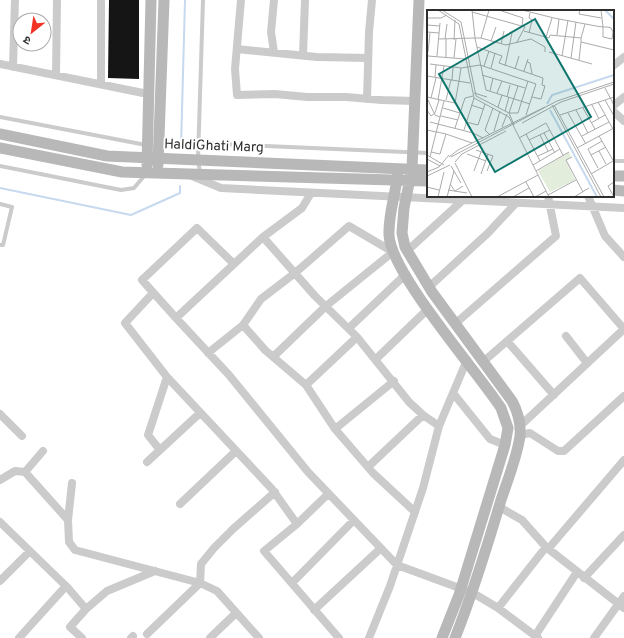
<svg xmlns="http://www.w3.org/2000/svg" width="624" height="638" viewBox="0 0 624 638" font-family="Overpass,'Noto Sans Devanagari',sans-serif">
<style>
.lines{fill:none;stroke-linecap:round;stroke-linejoin:round}
.stream{stroke:#c6d9ee;stroke-width:2}
.building{fill:#151515}
.lane{stroke:#cbcbcb;stroke-width:4}
.street{stroke:#cbcbcb;stroke-width:8}
.secondary{stroke:#b8b8b8;stroke-width:11}
.labels{text-anchor:middle;stroke-width:4;stroke-linejoin:round;paint-order:stroke}
.street-label{font-size:14px;fill:#2e2e2e;stroke:#fff}
.inset-river{fill:none;stroke:#c6d9ee;stroke-width:2}
.inset-road{fill:none;stroke:#ababab;stroke-width:1}
.view{fill:#0f766e;fill-opacity:0.15;stroke:#0f766e;stroke-width:2}
.inset-edge{fill:none;stroke:#2e2e2e;stroke-width:2}
</style>
<rect width="100%" height="100%" fill="#fff"/>
<g class="lines">
<path class="stream" d="M181,147L185,0
M0,188L131,215L180,193V186"/>
</g>
<path class="building" d="M109,0H139V79L108,78Z"/>
<g class="lines">
<path class="lane" d="M0,117L146,145
M198,143L428,153
M613,161H624
M0,166L121,190L134,188L145,175
M200,173L198,159L203,0
M0,204L12,207L3,245H0"/>
<path class="street" d="M241,0L235,69L237,95L275,94L307,97H346L382,100L415,101
M237,49L317,57L368,58
M274,52L271,32L274,0
M303,55L305,0
M0,64L148,94
M613,66L624,57
M13,67L15,0
M56,75L57,0
M101,84V0
M367,99L369,32L372,0
M613,106L624,97
M613,111L624,121
M192,176L221,188L624,208
M311,193L302,208L263,237L176,318L229,375L308,472L397,565L473,593L498,608L538,638
M588,196L605,236L624,257
M263,237L315,296L357,337L409,402L423,415L439,426L423,488L390,586L369,638
M407,251L463,200
M429,287L488,233L516,203
M153,293L125,323L167,377L272,489L297,524L264,551L339,638
M176,318L142,280L197,228L234,264
M456,323L556,236L548,196
M243,325L265,350L306,385L335,429L373,473L415,512
M349,328L406,274
M566,336L587,363
M507,341L554,395
M208,353L243,325L261,299L295,273L349,226L393,252L326,306L273,357
M376,359L428,309
M484,361L580,278L624,329
M306,385L357,337
M453,393L490,439L505,445
M0,414L22,436
M439,426L467,360
M520,426L624,329
M335,429L394,381
M520,435L530,433L558,451H564L624,396
M160,450L148,435L167,377
M43,451L25,472L68,520L69,542L75,550L200,583L217,591L259,638
M147,462L200,413
M368,467L423,415
M0,480L15,471L25,472
M180,504L236,451
M499,507L522,520L546,547L624,608
M68,520L72,483
M0,522L68,588L86,609
M297,524L328,494
M549,548L624,460
M584,578L624,535
M0,581L30,551
M292,583L353,521
M498,608L546,547
M314,610L380,549
M147,634L200,583L201,564L214,548L233,529L275,492
M535,636L577,572
M19,638L66,586
M82,638L70,627L86,609L107,591L155,571
M131,638L133,636
M210,638L236,613
M594,638L624,596"/>
<path class="secondary" d="M419,0L412,169L404,208L402,233L405,247L432,292L512,401C518,412 521,423 520,436C517,457 508,479 501,500C487,547 473,593 455,638
M0,134L107,156L428,170
M0,148L122,172L428,181
M147,165L151,0
M158,165L164,0
M398,169C397,191 388,213 389,235C391,274 477,371 501,408L508,428L505,445L459,595L442,638
M613,176H624
M613,190L624,191"/>
</g>
<g class="labels">
<g class="street-label">
<text transform="translate(214 145) rotate(2)" y="5">HaldiGhati Marg</text>
</g>
</g>
<g transform="translate(427 10)">
<rect width="187" height="187" fill="#fff"/>
<path d="M142,142L144,147L139,150L148,170L123,182L111,161Z" fill="#e2eddb"/>
<path class="inset-river" d="M178,0L187,9M120,94L125,85L187,65M123,100L170,187"/>
<path class="inset-road" d="M11,0L32,14L47,88L82,107L111,165M15,0L34,12L49,86L82,103L87,115M62,0L54,28H48L59,80L103,94M72,0L96,8L95,16M95,0L127,8L169,16L176,17H181L184,18L186,22L185,29L176,27V17L174,0M153,0L152,4L174,8M45,2L98,17L90,32M0,8H14L20,5M0,15L13,16M97,21L122,28L123,25L154,28V32L187,40M0,22L12,23M102,23L105,10L102,8L103,3M130,25L132,9M119,27L125,8M54,28L79,35L104,29L118,37V42M154,28L158,14M11,29L48,28L45,0M18,29L20,14M27,30L28,10M64,31L69,17M74,34L77,21M50,37L75,46L72,53L116,68L115,75M0,42L1,46L38,49M1,42L3,23M122,42L165,54M10,46L13,13M135,46L141,10M19,48V29M27,48L29,29M144,48L149,12M152,50L154,32M100,52L103,53L105,64M3,54L34,58L53,55L109,74L99,105M57,56L62,41M78,56L85,23M64,58L68,43M88,59L92,46M97,61L101,49M55,65L98,78M0,66L43,73M8,67L9,55M25,70L26,57M32,71L34,58M91,76L82,103H91L101,71M178,78L187,95M63,81L66,68M47,83L60,87M70,83L75,71M0,87L28,93L32,71M80,87L83,75M105,87L114,89L118,76L115,75M0,88L8,105L13,107M4,88L9,68M11,90L17,56M19,90L24,70M178,90L187,106M171,92L186,119M44,95L56,99M125,95L174,187M127,95L177,187M165,95L172,109M71,97L75,85M16,98L33,103M156,98L168,119M0,100L4,106L8,103L12,90M149,100L161,123M78,101L82,87M141,103L159,134M133,105L187,87M14,106L31,110M3,112L46,123L56,128M39,112L51,115L58,94M95,113L134,92L187,74M164,113L178,105M75,117L80,104M28,118L38,88L46,86M0,120L19,124L13,144L4,142M37,120L47,88M67,121L73,101M117,123L128,143M19,124L45,133M99,124L113,151M63,125L58,120L66,98M113,125L121,141M155,126L182,112M172,126L187,152M92,128L119,113L136,145M102,130L123,120M150,138L187,118M49,140L66,146L60,161M172,141L179,154M40,144L59,151M0,145L17,155M164,145L161,139L175,131M111,146L126,139M3,147L17,91M22,147L31,140L118,97M24,147L130,91L187,72M145,147L139,150L156,182M0,149L13,156M28,152L35,144L79,121M28,153L45,187M106,155L133,139M24,156L34,173M171,158L164,145L179,137M47,161L54,142M109,161L142,142M0,162L12,157L22,145M54,164L61,144M164,164L186,151M0,166L23,155M99,172L107,187M23,174L28,181L36,176M0,177L12,180M21,180L40,183M121,185L149,170M11,187L17,162M20,187L27,161M70,187L111,165L122,187M86,187L102,178M108,187L119,181M147,187L162,178M187,187L181,176L187,172"/>
<path class="view" d="M108,9L164,107L68,162L12,64Z"/>
<rect width="187" height="187" class="inset-edge"/>
</g>
<g transform="translate(32 32) rotate(210)"><circle r="19" fill="#ffffff" stroke="#ababab"/>
<path d="M0-3L7 15L0 10L-7 15Z" fill="#f13225"/>
<text y="-6" font-size="11" font-weight="bold" text-anchor="middle" fill="#2e2e2e">उ</text>
</g>
</svg>
